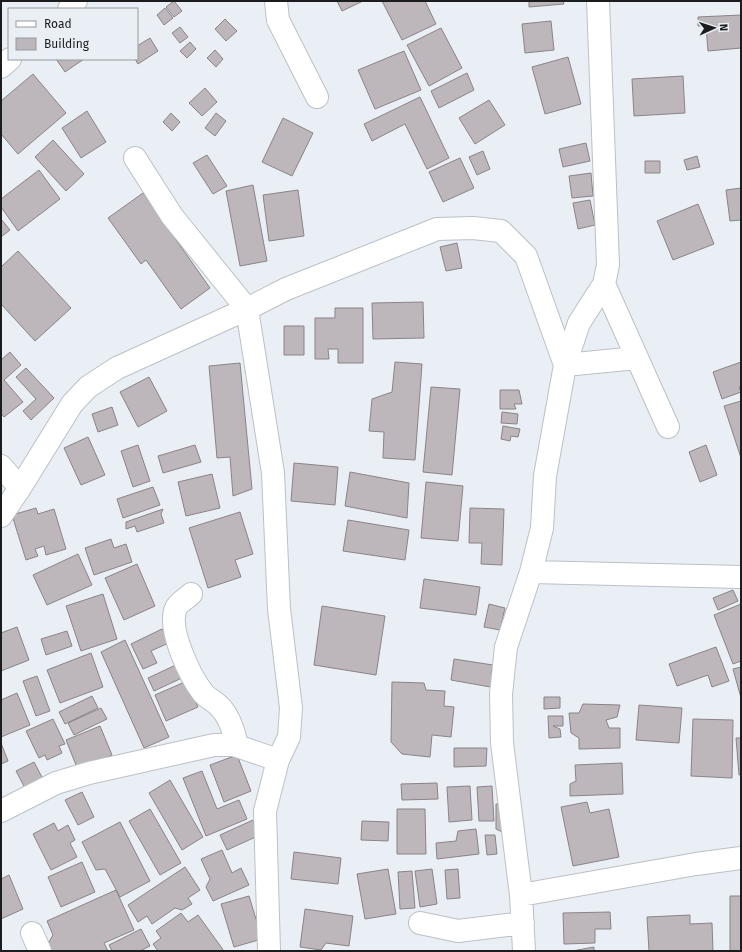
<svg xmlns="http://www.w3.org/2000/svg" width="742" height="952" viewBox="0 0 742 952" font-family="'Fira Sans',sans-serif">
<style>
.building{fill:#bdb6ba;stroke:#8a8488}
.lines{fill:none;stroke-linecap:round;stroke-linejoin:round}
.minor-casing{stroke:#bbc1c6;stroke-width:24}
.minor{stroke:#fff;stroke-width:22}
</style>
<rect width="100%" height="100%" fill="#e9eff4"/>
<path class="building" d="M174,1L182,11L174,17L166,7Z
M337,1H363L342,11Z
M382,1H425L436,24L402,40Z
M529,1H563L564,4L529,7Z
M165,8L173,18L164,25L157,15Z
M741,15V48L708,51L706,26H698V17Z
M225,19L237,31L226,41L215,29Z
M551,21L554,50L525,53L522,24Z
M180,27L188,37L180,43L172,33Z
M441,28L462,68L429,86L407,45Z
M150,38L158,51L138,64L135,59H137V46Z
M190,42L196,49L187,58L180,51Z
M215,50L223,59L216,67L207,58Z
M404,51L421,90L375,109L358,70Z
M568,57L581,104L545,114L532,67Z
M56,59H84L65,72Z
M467,73L474,90L439,108L431,91Z
M33,74L66,113L18,154L1,134V101Z
M683,76L685,113L634,116L632,79Z
M205,88L217,102L202,116L189,103Z
M420,97L449,158L427,169L405,124L372,141L364,124Z
M489,100L505,125L475,144L459,118Z
M87,111L106,142L81,158L62,128Z
M171,113L180,122L172,131L163,122Z
M216,113L226,121L215,136L205,128Z
M283,118L313,133L292,176L262,162Z
M53,140L84,174L66,191L35,157Z
M586,143L590,161L563,167L559,149Z
M483,151L490,169L477,175L469,157Z
M207,155L227,186L213,194L193,163Z
M697,156L700,167L687,170L684,160Z
M460,158L474,188L443,202L429,172Z
M645,161H660V173H645Z
M39,170L60,199L18,231L1,207V199Z
M591,173L593,196L572,198L569,176Z
M253,185L267,261L240,266L226,191Z
M741,188V220L730,221L726,190Z
M298,190L304,236L269,241L263,195Z
M143,193L210,288L181,309L146,260L141,264L108,218Z
M590,200L595,225L578,229L573,203Z
M698,204L714,244L673,260L657,221Z
M1,219L10,230L1,237Z
M457,243L462,268L446,271L440,247Z
M18,251L71,308L35,341L1,304V267Z
M423,302L424,338L373,339L372,303Z
M335,308H363V363H338V349H328L329,359H315V318H335Z
M284,326H304V355H284Z
M10,352L21,365L4,380L23,402L4,417L1,413V360Z
M395,362L422,364L415,460L383,458L384,432L369,431L372,399L392,392Z
M741,362V386L739,387L741,392L722,399L713,372Z
M240,363L252,489L233,496L230,457L217,458L209,366Z
M26,368L54,398L31,420L23,411L36,399L16,377Z
M149,377L167,411L138,427L120,392Z
M431,387L460,389L452,475L423,472Z
M500,390H519L522,404H514L516,409H500Z
M741,401V458L724,406Z
M112,407L118,425L98,432L92,414Z
M502,412L518,414L517,424L501,423Z
M503,426L520,429L518,437L511,436L510,441L501,439Z
M88,437L105,475L81,485L64,448Z
M138,445L150,481L133,487L121,451Z
M195,445L201,462L163,473L158,456Z
M706,445L717,475L700,482L689,452Z
M294,463L338,467L335,505L291,501Z
M350,472L409,483L407,518L345,506Z
M212,474L220,508L186,516L178,482Z
M426,482L463,486L458,541L421,538Z
M153,487L160,505L123,518L117,499Z
M36,508L38,514L54,509L66,549L46,555L44,546L35,549L38,556L26,560L12,515Z
M470,508L504,509L502,565L481,564L482,543H469Z
M163,509L161,514L164,523L137,532L135,526L126,529V522Z
M240,512L253,554L235,560L241,577L208,588L189,528Z
M348,520L409,530L405,560L343,551Z
M111,539L114,548L126,544L132,562L94,575L85,548Z
M78,554L92,585L47,605L33,575Z
M137,564L155,606L124,620L105,578Z
M424,579L480,587L476,615L420,608Z
M733,590L738,601L718,610L713,598Z
M103,594L117,639L81,651L66,606Z
M489,604L505,608L500,630L484,627Z
M741,604V661L733,664L714,615Z
M322,606L385,616L376,675L314,665Z
M17,627L29,660L1,671V633Z
M162,629L173,641L151,651L157,663L143,669L131,644Z
M67,631L72,646L46,655L41,639Z
M125,640L169,737L144,748L101,652Z
M716,647L729,681L712,687L708,675L677,686L669,664Z
M91,653L103,687L60,703L47,670Z
M454,659L493,665L491,674L498,675L496,688L451,680Z
M178,664L184,677L154,691L148,678Z
M741,667V698L733,669Z
M37,676L50,711L36,716L23,681Z
M187,681L198,707L166,721L155,695Z
M392,682L424,683L426,690L445,691L444,706L454,707L451,737L432,735L430,757L402,754L391,742Z
M17,693L30,725L1,737V700Z
M92,696L98,708L65,724L59,712Z
M544,697H560V708L544,709Z
M583,704L620,705L617,717L606,720L609,728H620V748L579,749V738L571,733L569,713H579Z
M639,705L682,708L679,743L636,740Z
M101,708L107,719L74,735L68,723Z
M548,716H563V726H553L560,729L561,737L549,738Z
M53,719L65,744L59,746L62,753L47,760L45,755L39,758L26,731Z
M693,719L733,720L732,778L691,776Z
M100,726L112,755L78,770L66,740Z
M736,738H741V775H739Z
M1,743L8,761L1,764Z
M454,748H487L486,766L454,767Z
M237,755L251,791L224,802L210,765Z
M34,762L44,781L26,790L16,771Z
M622,763L623,794L570,796V784L576,781L575,765Z
M202,771L217,809L239,800L247,819L206,836L183,778Z
M170,780L203,837L182,850L149,793Z
M437,783L438,799L402,800L401,784Z
M470,786L472,820L449,822L447,787Z
M492,786L494,821H479L477,787Z
M82,792L94,817L78,825L65,800Z
M587,802L590,813L609,809L619,857L573,866L561,807Z
M496,804H504V833L496,829Z
M150,809L181,863L160,875L129,821Z
M397,809H425L426,854H397Z
M253,820L260,835L227,850L220,835Z
M362,821L389,822L388,841L361,840Z
M120,822L150,881L120,897L105,869L96,870L82,842Z
M54,823L58,831L68,825L75,840L70,843L77,857L51,870L33,834Z
M476,829L479,854L437,859L436,843L456,841L458,831Z
M485,835H495L497,854L487,855Z
M222,850L232,873L241,868L249,885L213,901L206,887L210,879L201,859Z
M294,852L341,858L338,884L291,879Z
M82,862L95,892L61,907L48,877Z
M185,867L200,890L188,898L192,904L182,910L175,908L152,924L147,916L138,922L128,905Z
M388,869L396,914L365,919L357,874Z
M432,869L437,904L420,907L415,871Z
M458,869L460,898L447,899L445,870Z
M412,871L415,908L400,909L398,872Z
M9,875L23,909L1,919V879Z
M116,890L134,930L104,943L108,951H49L46,947L53,935L47,921Z
M249,896L262,939L234,947L221,904Z
M730,896H741V951H730Z
M305,909L353,916L349,946L326,943L321,950L300,947Z
M610,912L611,929H595V943L564,944L563,913Z
M181,913L188,922L198,915L224,951H158L153,944L161,938L156,931Z
M690,915V924L712,923L713,951H649L647,917Z
M141,929L150,946L140,951H112L109,945Z
M594,947V951H572Z"/>
<g class="lines">
<g class="minor-casing">
<path id="minor" d="M276,1L278,20L317,97
M69,9L76,1
M1,67L10,59
M135,158L172,216L247,309L273,473L279,609L291,708L289,737L278,760L265,811L269,951
M604,284L668,427
M1,466L20,488
M1,516L20,488L72,404L88,387L117,368L247,309L286,289L437,229L473,228L501,231L526,256L565,365L637,358
M531,572L741,577
M191,594C187,598 178,603 176,608C167,629 190,676 203,693C207,698 214,701 218,705C229,715 234,731 237,746
M1,811L56,783L89,773L214,745H234L278,760
M521,895L696,864L741,858
M420,923L458,931L523,923
M32,933L40,951
M524,951L521,895L502,743L501,694L506,647L531,572L542,528L545,476L565,365L579,323L604,284L608,265L598,1"/>
</g>
<use href="#minor" class="minor"/>
</g>
<rect width="742" height="952" fill="none" stroke="#1a1c1e" stroke-width="4"/>
<rect x="8" y="8" width="130" height="52" fill="#e9eff4" stroke="#969b9e"/>
<rect x="16" y="21" width="20" height="6" fill="#ffffff" stroke="#969b9e"/>
<text x="44" y="28" font-size="12" fill="#1a1c1e">Road</text>
<rect x="16" y="38" width="20" height="12" fill="#bdb6ba" stroke="#969b9e"/>
<text x="44" y="48" font-size="12" fill="#1a1c1e">Building</text>
<g transform="translate(714 28) rotate(87)" stroke="#e9eff4" stroke-width="3" paint-order="stroke">
<path d="M0-3L7 15L0 10L-7 15Z" fill="#1a1c1e"/>
<text y="-6" font-size="11" font-weight="bold" text-anchor="middle" fill="#1a1c1e">N</text>
</g>
</svg>
